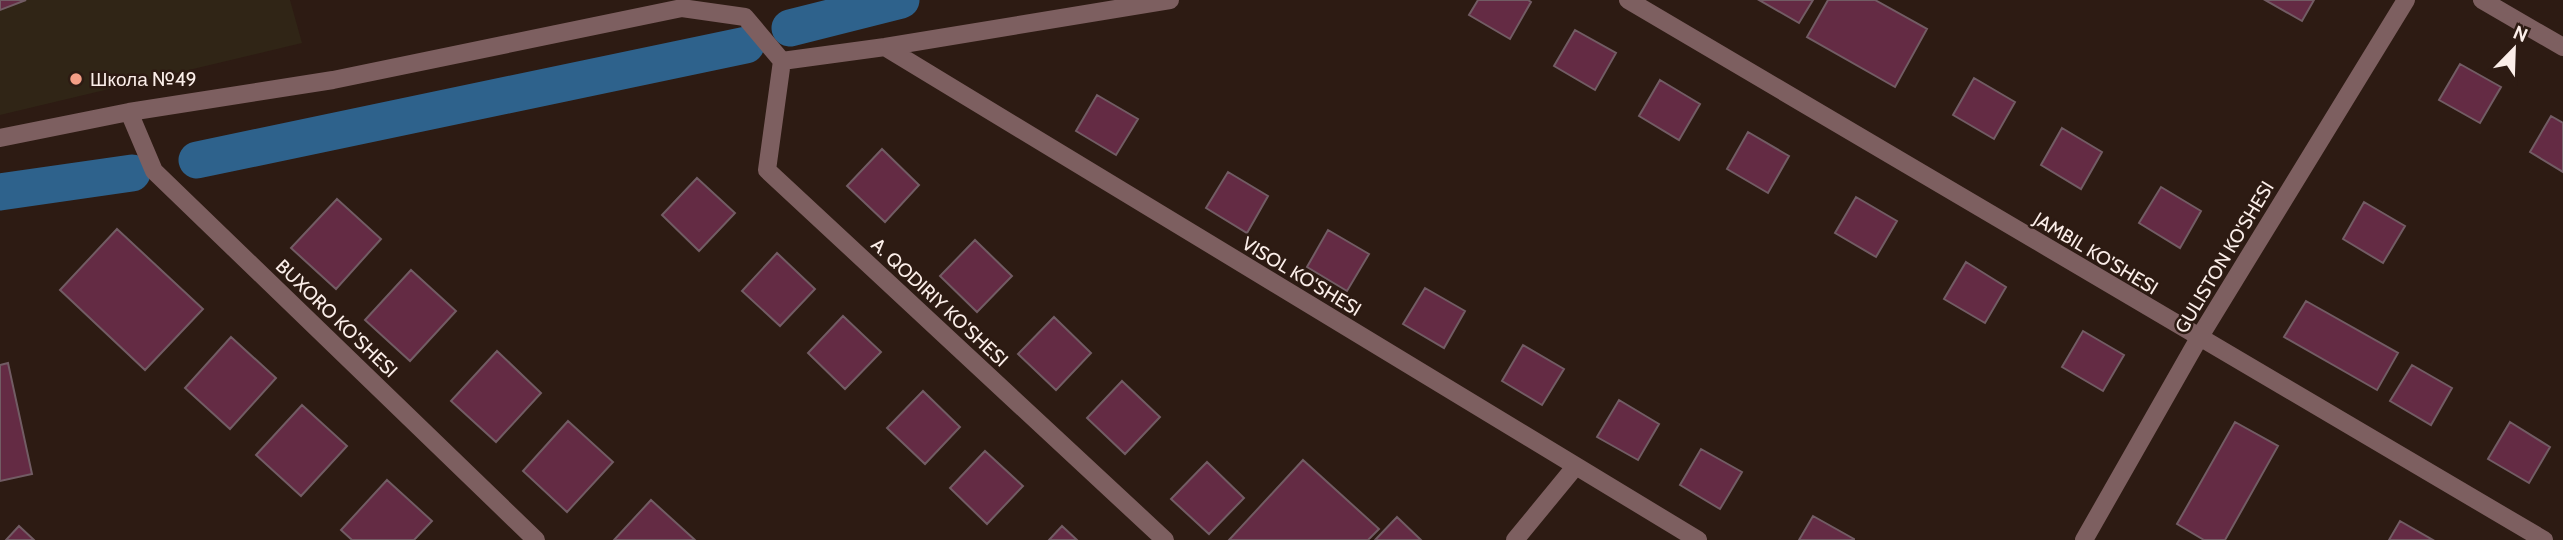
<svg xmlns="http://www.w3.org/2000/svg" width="2563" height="540" viewBox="0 0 2563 540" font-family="Cabin,sans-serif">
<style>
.education{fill:#302516}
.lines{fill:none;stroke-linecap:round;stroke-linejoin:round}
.canal{stroke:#2e628c;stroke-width:37}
.building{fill:#642b44;stroke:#725c64;stroke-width:2}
.street{stroke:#7d5f60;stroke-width:18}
.poi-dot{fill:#f49e86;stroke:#2d1b13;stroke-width:2.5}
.labels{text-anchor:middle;stroke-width:5;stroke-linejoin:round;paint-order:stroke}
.poi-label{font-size:19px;fill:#fbeee9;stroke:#2d1b13;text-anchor:start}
.street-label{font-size:19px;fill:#fbeee9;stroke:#2d1b13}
</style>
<rect width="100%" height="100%" fill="#2d1b13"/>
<path class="education" d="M0,0H290L302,43L0,115Z"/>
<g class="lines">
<path class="canal" d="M790,28L901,0
M197,160L746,45
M0,192L132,173"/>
</g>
<path class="building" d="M0,0H26L0,10Z
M1478,0H1528L1531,2L1510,39L1469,15Z
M1759,0H1813L1799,23Z
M1828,0H1875L1927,29L1895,87L1807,37Z
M2265,0H2314L2302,21Z
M1575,30L1616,53L1595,90L1554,66Z
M2460,64L2501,87L2480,123L2439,100Z
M1974,78L2015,102L1994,139L1953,115Z
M1660,80L1700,104L1679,140L1639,116Z
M1097,95L1138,119L1116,155L1076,131Z
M2551,116L2563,123V172L2530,152Z
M2062,128L2102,152L2081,189L2041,165Z
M1748,132L1789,156L1768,193L1727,169Z
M882,149L919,185L885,222L847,186Z
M1228,172L1268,196L1247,233L1206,208Z
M697,178L735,213L699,251L662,215Z
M2161,187L2201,211L2180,248L2139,223Z
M1856,197L1897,221L1876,257L1835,233Z
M337,199L381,239L336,289L291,248Z
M2364,202L2405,226L2383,263L2343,239Z
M117,229L203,309L145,370L60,290Z
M1328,230L1369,254L1347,291L1307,267Z
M975,240L1012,276L977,312L940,276Z
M777,253L815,289L780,326L742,291Z
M1966,262L2006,287L1985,323L1944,299Z
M411,270L456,311L410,361L365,320Z
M1425,288L1465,311L1444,348L1403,324Z
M2306,301L2398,353L2377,390L2284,337Z
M843,316L881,352L845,389L808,353Z
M1054,317L1091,353L1056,390L1018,354Z
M2083,331L2124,355L2103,391L2062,367Z
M231,337L276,378L230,429L185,388Z
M1523,345L1564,369L1542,405L1502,381Z
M497,351L541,393L496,442L451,401Z
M8,363L32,474L0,481V365Z
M2412,365L2452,388L2431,425L2390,401Z
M1122,381L1160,417L1125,454L1087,418Z
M923,391L960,427L925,464L887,428Z
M1619,400L1659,424L1638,460L1597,437Z
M302,405L347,446L301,496L256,455Z
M568,421L613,462L567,512L523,471Z
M2235,422L2278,446L2225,540H2204L2177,524Z
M2510,422L2550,447L2529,483L2488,459Z
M1701,449L1742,472L1720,509L1680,485Z
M985,451L1023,486L987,524L950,488Z
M1303,460L1379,529L1368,540H1229Z
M1207,462L1244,498L1209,534L1171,499Z
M387,480L432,521L414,540H352L341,530Z
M651,500L695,540H614Z
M1813,516L1854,539V540H1799Z
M1397,517L1421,540H1375Z
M2400,521L2433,540H2389Z
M19,526L34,540H6Z
M1062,526L1077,540H1049Z"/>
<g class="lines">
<path class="street" d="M1628,0L2544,540
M2482,0L2563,47
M885,47L1698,540
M782,61L767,170L1165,540
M129,112L154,171L536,540
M0,138L129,112L333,80L682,8L745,17L782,61L885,47L1170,0
M1515,540L1575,467
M2084,540L2199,338L2406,0"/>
</g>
<circle class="poi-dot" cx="76" cy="79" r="7"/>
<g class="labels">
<g class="poi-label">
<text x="90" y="86">Школа №49</text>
</g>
<g class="street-label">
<text transform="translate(2096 253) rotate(31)" y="7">JAMBIL KO'SHESI</text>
<text transform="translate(2224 257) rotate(-59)" y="7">GULISTON KO'SHESI</text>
<text transform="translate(1302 276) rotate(31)" y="7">VISOL KO'SHESI</text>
<text transform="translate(940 302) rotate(43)" y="7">A. QODIRIY KO'SHESI</text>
<text transform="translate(337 318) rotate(44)" y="7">BUXORO KO'SHESI</text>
</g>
</g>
<g transform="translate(2514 49) rotate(23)" stroke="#2d1b13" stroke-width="5" paint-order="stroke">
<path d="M0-5L12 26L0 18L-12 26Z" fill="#fbeee9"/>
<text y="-10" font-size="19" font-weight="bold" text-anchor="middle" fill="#fbeee9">N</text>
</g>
</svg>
